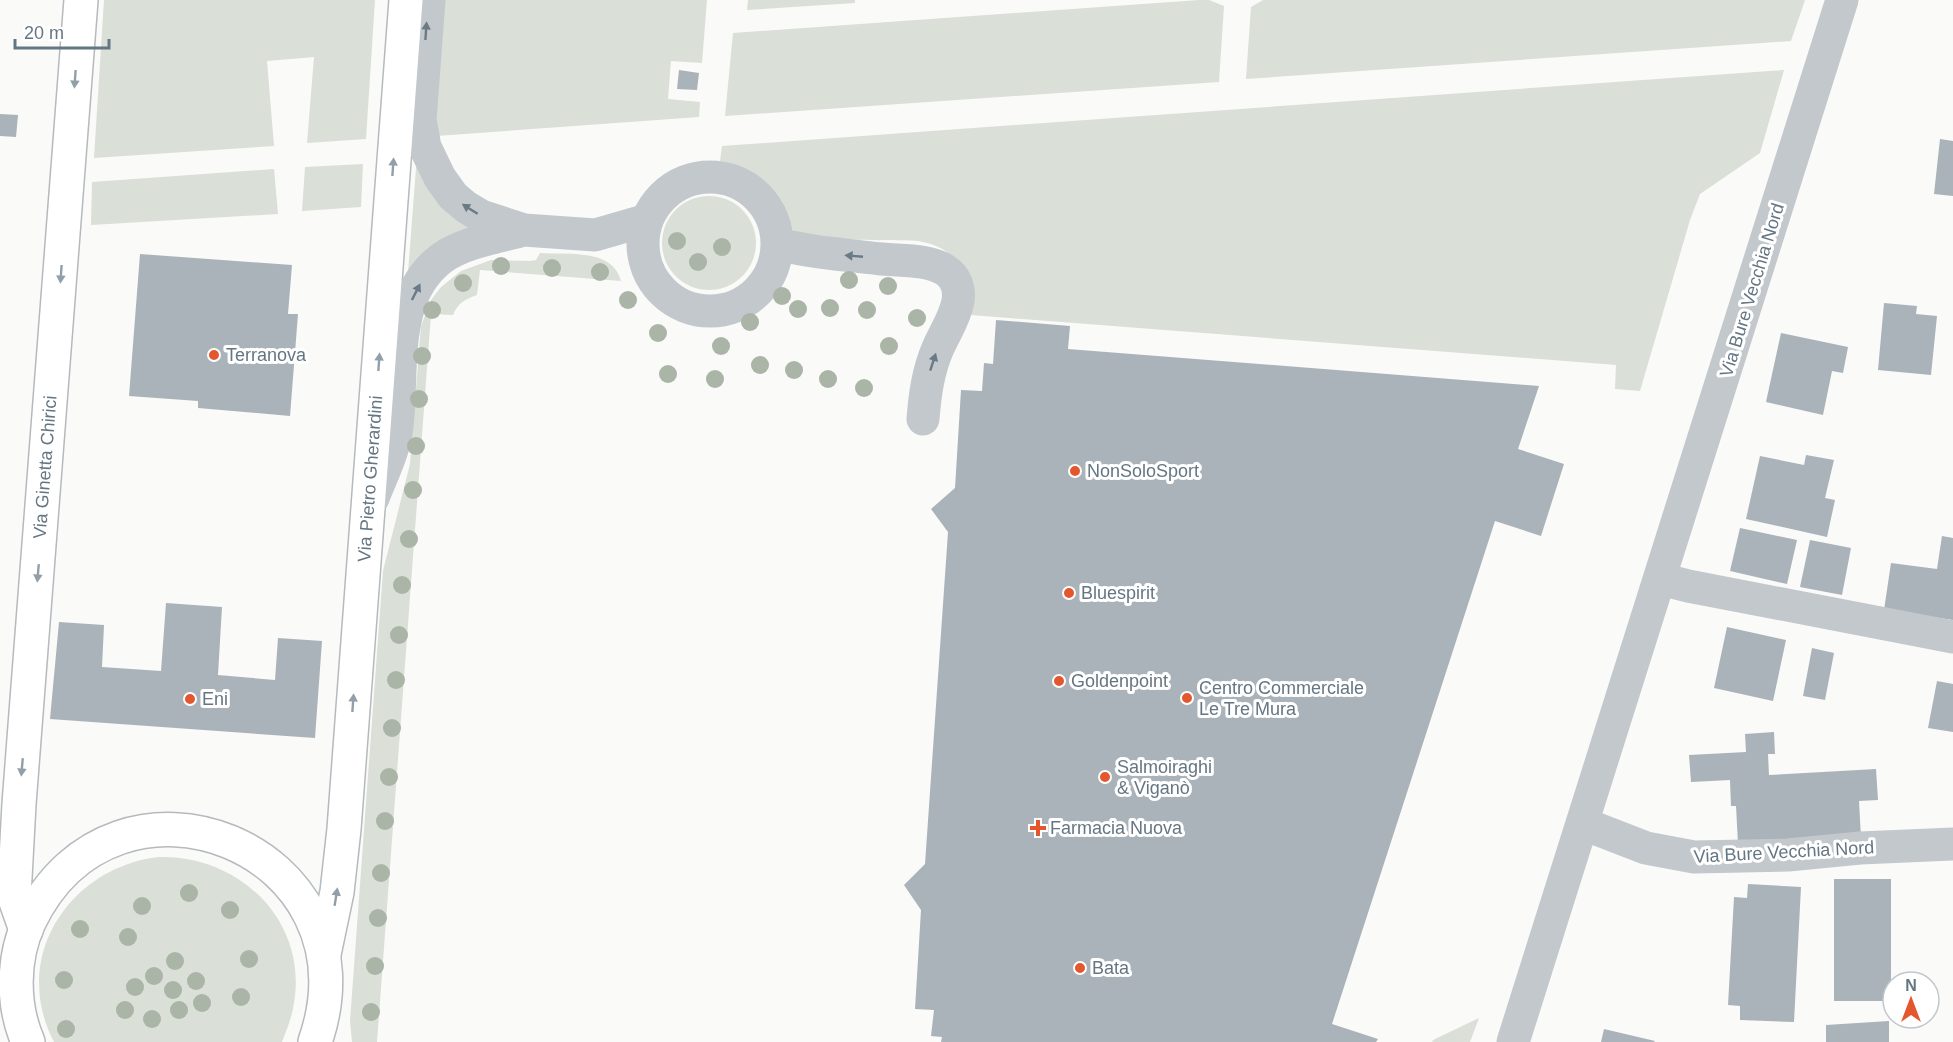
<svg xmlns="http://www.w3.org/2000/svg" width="1953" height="1042" viewBox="0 0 1953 1042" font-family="Helvetica,sans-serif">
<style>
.green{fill:#dadfd7}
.building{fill:#aab3b9}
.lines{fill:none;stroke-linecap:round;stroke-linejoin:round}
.major-casing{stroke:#b5babe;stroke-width:36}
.minor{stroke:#c3c8cc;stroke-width:33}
.major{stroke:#fff;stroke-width:33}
.tree{fill:#aab4a7}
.oneway{fill:#6a7a87}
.oneway2{fill:#939fa8}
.poi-dot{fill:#e4572e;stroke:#fff;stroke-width:2}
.labels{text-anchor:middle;stroke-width:6;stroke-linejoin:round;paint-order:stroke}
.street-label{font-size:18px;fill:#657683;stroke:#fff}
.poi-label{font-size:18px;fill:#657683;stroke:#fff;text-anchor:start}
</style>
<rect width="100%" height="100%" fill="#fafaf8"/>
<path class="green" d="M104,0H375L366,139L307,143L314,57L267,61L274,146L94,158Z
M443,0H707L702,63L671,61L668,99L700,102L699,117L436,136L435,122Z
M748,0H855V3L747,10Z
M1199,0H1209L1224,6L1219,82L725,116L733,33Z
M1263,0H1805L1791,41L1246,79L1251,7Z
M1784,70L1760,153L1700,194L1690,220L1640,391L1615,389L1616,365L971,315C960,276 965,249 918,241C890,239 815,243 794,231C785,226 783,217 779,208C768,184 746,167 720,161L722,146Z
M363,164L361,207L302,211L305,167Z
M417,165L485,224L408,273L416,168Z
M274,169L278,214L91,225L92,182Z
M662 243a47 47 0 1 1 94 0a47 47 0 1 1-94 0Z
M540,253C567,255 613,248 621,281L480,270L477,295C465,299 458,303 453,315L431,314L377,1042H352L350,1021L383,571L410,464L421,326L431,300L441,287L461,271L491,260L530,261L536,260Z
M158,857C238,854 308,920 294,1003C292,1017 287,1029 282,1042H54C10,958 69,868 158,857Z
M1479,1018L1470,1042H1432L1433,1040Z"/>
<path class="building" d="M679,70L699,73L697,90L677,89Z
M0,114L18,115L16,137L0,136Z
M1940,139L1953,141V196L1934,194Z
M140,254L292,265L288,314H298L290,416L198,408V401L129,396Z
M1884,303L1917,306L1916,314L1937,316L1931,375L1878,370Z
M996,320L1070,326L1068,349L1539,386L1518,449L1564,464L1541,536L1495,521L1332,1024L1378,1039L1376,1042H941L942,1037L931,1036L934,1010L915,1009L921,910L904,885L925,864L948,532L931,509L955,488L961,390L982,391L984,363L993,364Z
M1781,333L1848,347L1843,373L1832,371L1823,415L1766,402Z
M1806,455L1834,460L1825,498L1835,500L1827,537L1746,519L1760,456L1804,465Z
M1740,528L1797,540L1787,584L1730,571Z
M1942,536L1953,538V620L1884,610L1891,563L1937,569Z
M1810,540L1851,548L1842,595L1800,587Z
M166,603L222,607L218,675L275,680L278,638L322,641L315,738L50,719L59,622L104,625L102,667L161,671Z
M1727,627L1786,640L1773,701L1714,688Z
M1812,648L1834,653L1825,700L1803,696Z
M1937,681L1953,684V732L1928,728Z
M1774,732L1775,754H1768L1769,775L1876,769L1878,800L1859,801L1861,838L1738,844L1736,806H1731L1730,780L1691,782L1689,755L1746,752L1745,734Z
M1834,879H1891V1001H1834Z
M1748,884L1801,887L1794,1022L1740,1020V1006L1728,1005L1734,897L1747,898Z
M1889,1021V1042H1826V1025Z
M1604,1029L1655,1041L1654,1042H1601Z"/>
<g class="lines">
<g class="major-casing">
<g id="major">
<path id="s1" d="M26,930L14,896L19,804L81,0"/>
<path id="s2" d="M324,954L337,892L344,829L406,0"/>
<path d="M28,1042C12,1005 12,959 29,922C115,742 382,848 315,1042"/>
</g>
</g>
<path class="minor" d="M429,0L420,120L425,147L440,178L453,196L466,207L481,216L524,230L595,235L647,220
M643 244a67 67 0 1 1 134 0a67 67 0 1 1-134 0Z
M778,244C813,253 847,255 882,259C902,261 928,259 945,270C956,277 960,289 958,301C955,318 945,332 938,348C928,371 925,394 923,419
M373,498C380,479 393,454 396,434C405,377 388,298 442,258C465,242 498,237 524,230
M1661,579L1688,586L1953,637
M1584,824L1646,848L1694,857L1788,855L1860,848L1953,844
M1513,1042L1842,0"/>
<use href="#major" class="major"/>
</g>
<g class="tree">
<circle cx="677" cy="241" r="9"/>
<circle cx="722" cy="247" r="9"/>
<circle cx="698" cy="262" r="9"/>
<circle cx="501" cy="266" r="9"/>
<circle cx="552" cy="268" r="9"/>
<circle cx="600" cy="272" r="9"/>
<circle cx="849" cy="280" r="9"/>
<circle cx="463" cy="283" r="9"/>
<circle cx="888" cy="286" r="9"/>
<circle cx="782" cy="296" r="9"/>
<circle cx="628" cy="300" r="9"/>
<circle cx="830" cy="308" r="9"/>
<circle cx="798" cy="309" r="9"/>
<circle cx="432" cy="310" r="9"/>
<circle cx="867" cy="310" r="9"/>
<circle cx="917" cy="318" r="9"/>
<circle cx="750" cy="322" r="9"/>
<circle cx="658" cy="333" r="9"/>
<circle cx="721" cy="346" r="9"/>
<circle cx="889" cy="346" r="9"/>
<circle cx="422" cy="356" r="9"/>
<circle cx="760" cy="365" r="9"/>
<circle cx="794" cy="370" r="9"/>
<circle cx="668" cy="374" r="9"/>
<circle cx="715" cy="379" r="9"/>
<circle cx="828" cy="379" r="9"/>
<circle cx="864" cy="388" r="9"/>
<circle cx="419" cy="399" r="9"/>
<circle cx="416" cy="446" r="9"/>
<circle cx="413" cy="490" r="9"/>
<circle cx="409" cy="539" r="9"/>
<circle cx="402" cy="585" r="9"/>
<circle cx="399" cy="635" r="9"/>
<circle cx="396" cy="680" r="9"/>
<circle cx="392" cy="728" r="9"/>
<circle cx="389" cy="777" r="9"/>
<circle cx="385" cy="821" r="9"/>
<circle cx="381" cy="873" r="9"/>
<circle cx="189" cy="893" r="9"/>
<circle cx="142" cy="906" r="9"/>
<circle cx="230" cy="910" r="9"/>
<circle cx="378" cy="918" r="9"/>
<circle cx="80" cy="929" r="9"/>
<circle cx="128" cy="937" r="9"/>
<circle cx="249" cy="959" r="9"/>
<circle cx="175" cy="961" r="9"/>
<circle cx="375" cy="966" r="9"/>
<circle cx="154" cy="976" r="9"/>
<circle cx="64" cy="980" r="9"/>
<circle cx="196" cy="981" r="9"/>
<circle cx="135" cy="987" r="9"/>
<circle cx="173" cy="990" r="9"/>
<circle cx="241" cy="997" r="9"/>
<circle cx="202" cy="1003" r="9"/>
<circle cx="125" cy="1010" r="9"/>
<circle cx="179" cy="1010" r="9"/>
<circle cx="371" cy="1012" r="9"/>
<circle cx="152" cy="1019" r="9"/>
<circle cx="66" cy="1029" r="9"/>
</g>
<defs><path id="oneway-solid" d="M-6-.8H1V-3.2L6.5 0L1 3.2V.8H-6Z" transform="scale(1.5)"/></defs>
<g class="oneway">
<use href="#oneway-solid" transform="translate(426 31) rotate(-86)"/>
<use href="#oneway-solid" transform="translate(470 209) rotate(-148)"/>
<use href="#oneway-solid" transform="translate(854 256) rotate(-175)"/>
<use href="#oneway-solid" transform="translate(416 292) rotate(-63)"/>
<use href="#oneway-solid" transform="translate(933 362) rotate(-72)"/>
</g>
<g class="oneway2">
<use href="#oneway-solid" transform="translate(75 79) rotate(94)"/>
<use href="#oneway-solid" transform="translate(393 167) rotate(-86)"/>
<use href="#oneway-solid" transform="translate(61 274) rotate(94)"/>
<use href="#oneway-solid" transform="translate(379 362) rotate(-86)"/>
<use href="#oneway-solid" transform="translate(38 573) rotate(95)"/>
<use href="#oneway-solid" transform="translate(353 703) rotate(-86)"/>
<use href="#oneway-solid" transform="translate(22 767) rotate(95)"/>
<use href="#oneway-solid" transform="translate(336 897) rotate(-81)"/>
</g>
<g class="poi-dot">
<circle cx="214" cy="355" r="6"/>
<circle cx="1075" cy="471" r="6"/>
<circle cx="1069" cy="593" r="6"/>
<circle cx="1059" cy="681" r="6"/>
<circle cx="1187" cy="698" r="6"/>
<circle cx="190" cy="699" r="6"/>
<circle cx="1105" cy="777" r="6"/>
<path d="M1035 819h6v6h6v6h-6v6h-6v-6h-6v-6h6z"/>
<circle cx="1080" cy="968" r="6"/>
</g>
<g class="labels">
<g class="street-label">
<text transform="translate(1752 290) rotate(-73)" y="6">Via Bure Vecchia Nord</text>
<text dy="6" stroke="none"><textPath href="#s1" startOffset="466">Via Ginetta Chirici</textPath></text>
<text dy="6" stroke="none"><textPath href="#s2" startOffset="478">Via Pietro Gherardini</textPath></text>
<text transform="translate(1784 852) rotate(-3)" y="6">Via Bure Vecchia Nord</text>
</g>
<g class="poi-label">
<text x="226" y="361">Terranova</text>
<text x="1087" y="477">NonSoloSport</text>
<text x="1081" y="599">Bluespirit</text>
<text x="1071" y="687">Goldenpoint</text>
<text x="1199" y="694">Centro Commerciale<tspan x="1199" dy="21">Le Tre Mura</tspan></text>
<text x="202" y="705">Eni</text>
<text x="1117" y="773">Salmoiraghi<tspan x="1117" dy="21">&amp; Viganò</tspan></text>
<text x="1050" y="834">Farmacia Nuova</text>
<text x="1092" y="974">Bata</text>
</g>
</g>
<g transform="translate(1911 1000)"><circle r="28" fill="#ffffff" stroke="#c1c8cd" stroke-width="1.5"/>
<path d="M0-4.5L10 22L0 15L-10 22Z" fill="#e4572e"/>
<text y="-9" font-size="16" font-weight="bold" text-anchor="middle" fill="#657683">N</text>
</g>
<path d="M15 39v9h94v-9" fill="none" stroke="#657683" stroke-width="3"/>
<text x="24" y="39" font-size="18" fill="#657683" stroke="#ffffff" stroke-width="4.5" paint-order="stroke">20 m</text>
</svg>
